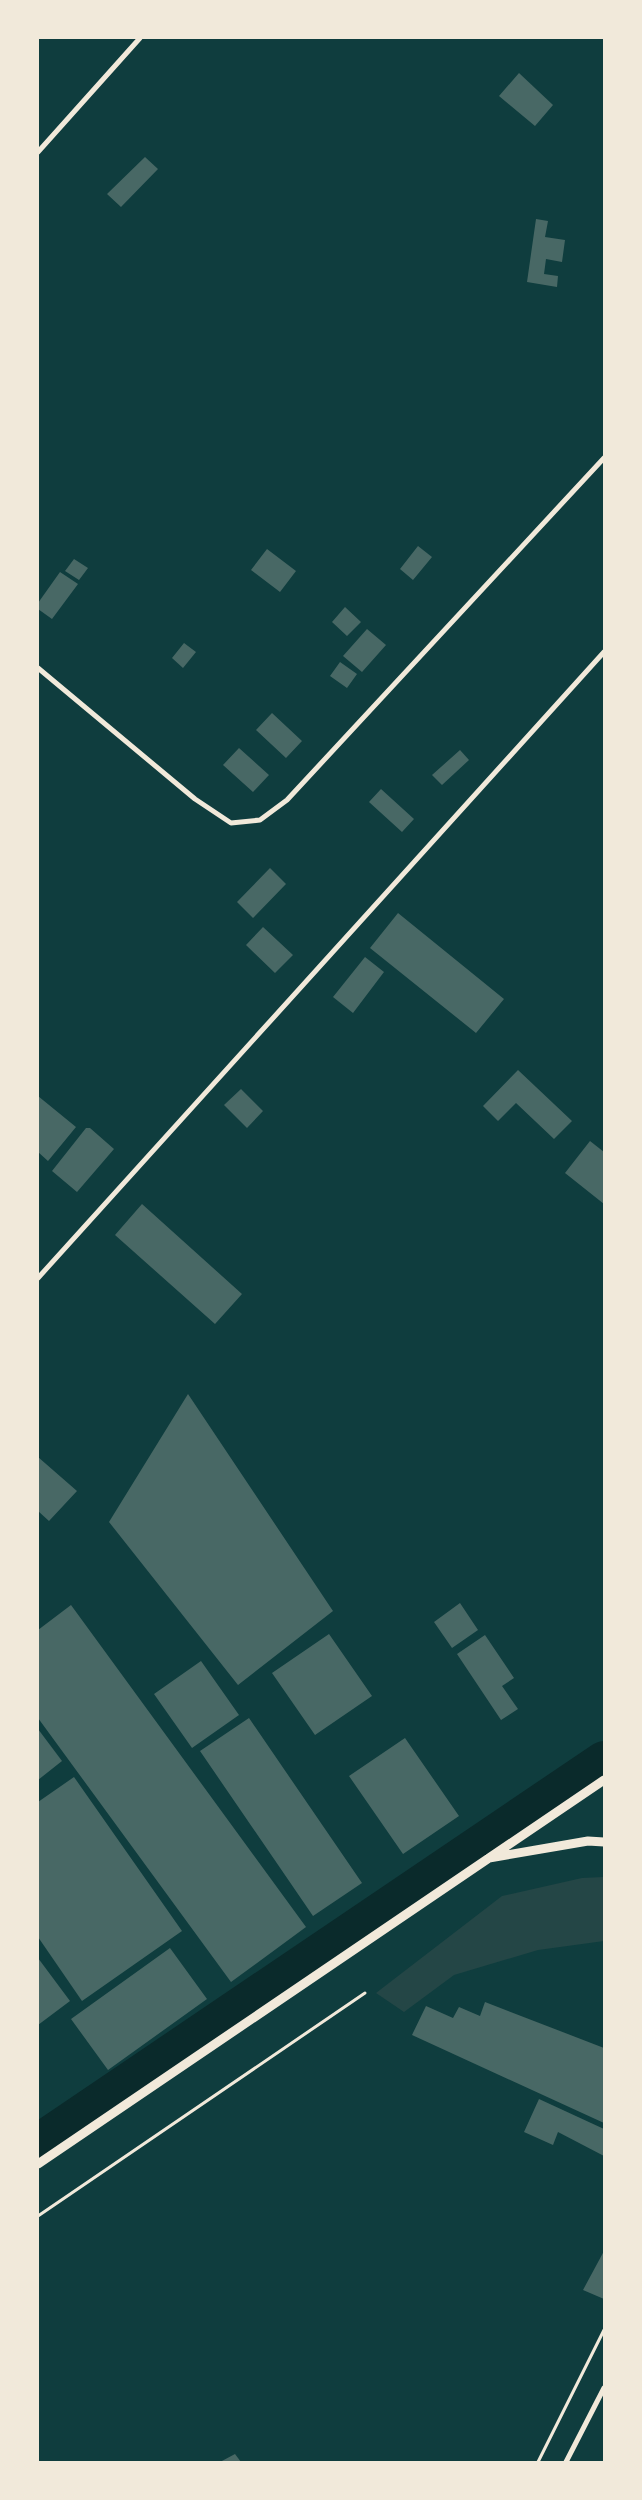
<svg xmlns="http://www.w3.org/2000/svg" width="642" height="2500" viewBox="0 0 642 2500" font-family="'Exo 2',sans-serif">
<style>
.green{fill:#244646}
.lines{fill:none;stroke-linecap:round;stroke-linejoin:round}
.canal{stroke:#0a2a2b;stroke-width:40}
.building{fill:#486865}
.path{stroke:#f1e9da;stroke-width:3}
.minor{stroke:#f1e9da;stroke-width:5}
.tertiary{stroke:#f1e9da;stroke-width:9}
</style>
<rect width="100%" height="100%" fill="#0f3d3e"/>
<path class="green" d="M604,1877V1941L538,1950L454,1975L404,2012L376,1993L502,1896L582,1878Z"/>
<g class="lines">
<path class="canal" d="M38,2144L604,1761"/>
</g>
<path class="building" d="M519,73L553,105L535,126L499,96Z
M145,157L158,169L121,207L107,194Z
M536,219L548,221L545,237L565,240L562,262L546,259L544,274L558,276L557,287L527,282Z
M418,546L432,557L413,580L400,569Z
M267,549L296,571L280,592L251,570Z
M74,559L88,568L79,580L65,571Z
M60,572L78,584L52,619L38,609V603Z
M345,607L361,622L347,636L332,622Z
M367,629L386,645L362,672L343,656Z
M184,643L196,652L183,668L172,658Z
M340,662L357,674L347,688L330,676Z
M272,713L302,741L286,758L256,730Z
M239,748L269,775L253,792L223,765Z
M460,750L469,760L442,785L432,775Z
M381,789L414,819L402,832L369,802Z
M270,868L286,884L253,918L237,902Z
M398,913L504,999L476,1033L370,948Z
M263,927L293,955L275,973L246,945Z
M365,957L384,972L353,1013L333,997Z
M518,1070L572,1121L554,1139L516,1103L498,1121L483,1106Z
M241,1089L263,1111L247,1128L224,1105Z
M38,1096L76,1127L48,1161L38,1152Z
M86,1128H90L114,1149L77,1192L52,1171Z
M590,1141L604,1152V1204L565,1173Z
M142,1204L242,1294L215,1324L115,1235Z
M188,1394L333,1611L238,1685L109,1522Z
M38,1457L77,1491L49,1521L38,1511Z
M460,1603L478,1630L452,1648L434,1622Z
M71,1605L306,1927L231,1982L38,1718V1630Z
M329,1634L372,1696L315,1735L272,1673Z
M485,1635L514,1678L502,1686L518,1709L501,1720L457,1654Z
M201,1661L239,1715L192,1748L154,1694Z
M249,1718L362,1883L313,1916L200,1751Z
M38,1729L62,1761L38,1780Z
M405,1738L459,1816L403,1854L349,1776Z
M74,1777L182,1931L82,2001L38,1937V1802Z
M170,1948L207,1999L108,2070L71,2019Z
M38,1958L70,2001L38,2025Z
M485,2002L604,2048V2123L412,2035L426,2006L453,2018L459,2007L480,2016Z
M539,2099L604,2129V2156L558,2132L553,2145L524,2132Z
M604,2251V2299L583,2290Z
M235,2454L241,2462H220Z"/>
<g class="lines">
<path class="path" d="M38,2216L365,1993
M538,2462L604,2330"/>
<path class="minor" d="M38,152L140,38
M38,668L195,799L231,823L260,820L287,800L604,458
M38,1278L604,652
M566,2462L604,2388"/>
<path class="tertiary" d="M489,1858L588,1841L604,1842
M38,2164L604,1780"/>
</g>
<rect width="642" height="2500" fill="none" stroke="#f1e9da" stroke-width="78"/>
</svg>
